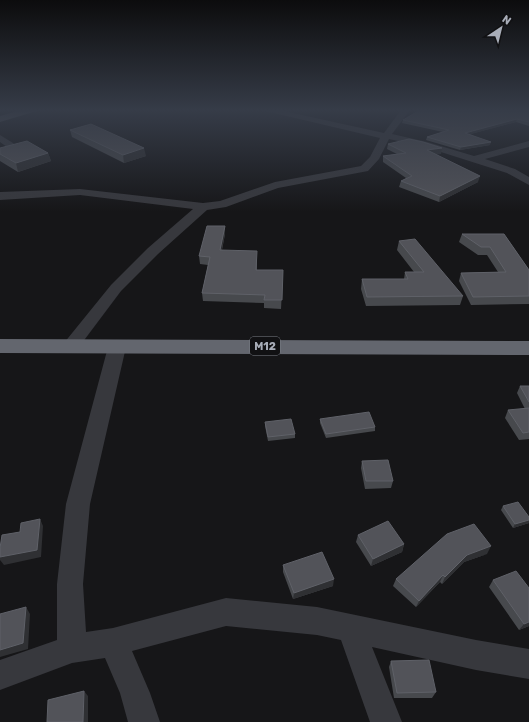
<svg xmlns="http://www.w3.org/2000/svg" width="529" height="722" viewBox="0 0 529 722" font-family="Rubik,sans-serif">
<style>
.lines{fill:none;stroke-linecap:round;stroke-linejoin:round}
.minor{fill:#37383d;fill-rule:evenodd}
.major{fill:#53555c;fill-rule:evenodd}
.highway{fill:#63666e;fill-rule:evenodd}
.wall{fill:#47494d}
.shaded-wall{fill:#2f3033}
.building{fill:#525359;stroke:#5f6168}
.labels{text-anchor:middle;stroke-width:3.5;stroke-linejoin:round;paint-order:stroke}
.shield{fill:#111113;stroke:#7b7e86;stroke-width:1}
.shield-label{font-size:11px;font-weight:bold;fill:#a8adb8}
</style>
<rect width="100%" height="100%" fill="#161618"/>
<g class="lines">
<path class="minor" d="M261,110H279L384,133L401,110H410L392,134L427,142L474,156L529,141V147L485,159L515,169L529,177V185L507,173L422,146L389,139L379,159L368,171L278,188L226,207L207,210L158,254L121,291L76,351L70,353L64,351L61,347L64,343L111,285L148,248L193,209L80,195L0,200V192L80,189L203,203L220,201L275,182L361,166L370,157L380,138Z
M0,135L13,143L15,145L13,147H7L0,142Z
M117,341L123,343L126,347L90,504L83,584L86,632L113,628L226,598L317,607L476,640L529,649V679L476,670L372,647L402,722H370L341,640L317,635L226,626L132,651L150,693L160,722H128L120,693L105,658L72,663L0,690V660L57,640V584L66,504L108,347L111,343Z"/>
<path class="major" d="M21,110H40L0,122V116Z"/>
<path class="highway" d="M0,339L529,341V355L0,353Z"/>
</g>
<path class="wall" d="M450,110H529V126L516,122L470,134L490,145L460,150L426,140L427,137L443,132L402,123L403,120L453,112Z
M70,130L146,156L124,163L72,137Z
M388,144L441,154H436L478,182L439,202L399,187L401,181L406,178L383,162V156L397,154L387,149Z
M0,148L48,153L51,161L18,172L0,161Z
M225,226V234L222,250L257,259V270H283L281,309L264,308V303L203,301L202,293L208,265L200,264L199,256Z
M462,234H504L529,270V304L471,305L459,281L461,273L498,272L487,255H478L459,242Z
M399,241L463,296L460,305L366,306L361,289L362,279H404L405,272H414L397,250Z
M520,386H529V439L519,440L505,418L508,410L525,409L517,393Z
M320,419L375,427V431L326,438L320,423Z
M265,422L295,434V438L268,441L265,426Z
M362,461L393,481L391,488L365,489L361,468Z
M503,506L529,523L513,528L501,510Z
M358,535L404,544L402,552L371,566L356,542Z
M487,554L464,562L442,584L440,582L416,607L393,586L396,579Z
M283,565L333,586L293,599L283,572Z
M493,580L529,626L519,630L489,587Z
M391,661L436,692L432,698H394L389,667Z"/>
<path class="shaded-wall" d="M517,119L516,122L464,136L465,133Z
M491,142L490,145L460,150L461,147Z
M144,148L146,156L124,163L123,155Z
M442,148L441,154L426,156L427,150Z
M48,153L51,161L18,172L16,163Z
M480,176L478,182L439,202L440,196Z
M225,226V234L220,258V250Z
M40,519L43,526L41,557L4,565L0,560V557Z
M529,520V523L513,528L515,524Z
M404,544L402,552L371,566L373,559Z
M491,546L487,554L464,562L442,584L445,577L467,555Z
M443,575L440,582L416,607L419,601Z
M334,579L333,586L293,599L294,593Z
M26,607L30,614L28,649L0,657V650Z
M529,622V626L519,630L524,624Z
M84,691L88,696V722H83Z"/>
<path class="building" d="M420,110H445L460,114L455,110H529V122L517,119L465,133L491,142L461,147L427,137L449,130L403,120Z
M91,124L144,148L123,155L70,130Z
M409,139L423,142L442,148L427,150L480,176L440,196L401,181L412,176L383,156L406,153L388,144Z
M27,141L48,153L16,163L0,154V148Z
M207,226H225L220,250L257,251L256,270H283L282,300H264L265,295L202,293L210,257L199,256Z
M462,234H504L529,270V296L473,297L461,273L506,272L490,247H481Z
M415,239L463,296L367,297L362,279H408L405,272H424L399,241Z
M520,386H529V402Z
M529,408V432L523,433L508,410Z
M369,412L375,427L326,434L320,419Z
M291,419L295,434L268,437L265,422Z
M388,460L393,481H366L362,461Z
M518,502L529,517V520L515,524L503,506Z
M40,519L37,550L0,557V548L2,535L20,532L21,523Z
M388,521L404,544L373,559L358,535Z
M474,524L491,546L467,555L445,577L443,575L419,601L396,579L447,534Z
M322,552L334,579L294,593L283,565Z
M516,571L529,588V622L524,624L493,580Z
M26,607L23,643L0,650V614Z
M429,660L436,692L397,693L391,661Z
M84,691L83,722H47L48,700Z"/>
<linearGradient id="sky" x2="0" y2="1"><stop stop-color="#0c0c0d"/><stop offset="0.52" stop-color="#363c48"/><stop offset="1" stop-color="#363c48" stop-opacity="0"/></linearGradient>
<rect width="529" height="212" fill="url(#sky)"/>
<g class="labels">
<rect class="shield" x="250" y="337" width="30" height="18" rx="3"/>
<g class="shield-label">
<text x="265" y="350">M12</text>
</g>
</g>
<g transform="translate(501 28) rotate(35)" stroke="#111113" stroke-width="3" paint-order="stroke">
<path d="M0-3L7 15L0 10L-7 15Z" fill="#a8adb8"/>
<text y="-6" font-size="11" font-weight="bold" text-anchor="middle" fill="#a8adb8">N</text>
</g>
</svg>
